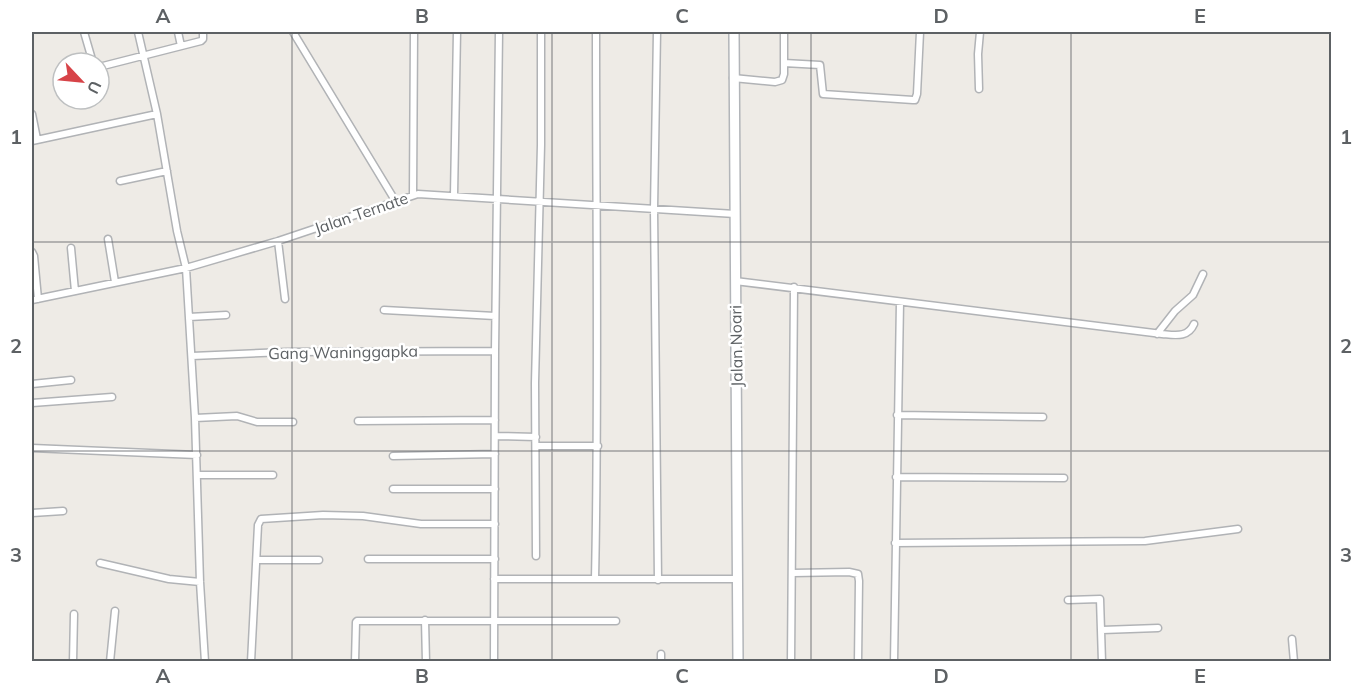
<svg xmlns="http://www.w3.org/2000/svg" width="1363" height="693" viewBox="0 0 1363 693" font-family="Mulish,sans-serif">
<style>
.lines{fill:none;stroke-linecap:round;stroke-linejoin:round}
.street-casing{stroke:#b1b3b6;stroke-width:9}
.secondary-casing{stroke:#b2b5b9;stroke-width:12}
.street{stroke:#fff;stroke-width:6}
.secondary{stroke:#fff;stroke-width:9}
.grid{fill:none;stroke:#5d6164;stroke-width:1.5;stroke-opacity:0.55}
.labels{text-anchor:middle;stroke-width:5;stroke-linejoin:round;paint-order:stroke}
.street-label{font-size:16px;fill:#5d6164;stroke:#fff}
.neatline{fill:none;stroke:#5d6164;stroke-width:2}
.grid-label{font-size:20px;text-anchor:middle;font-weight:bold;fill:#5d6164}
</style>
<rect width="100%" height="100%" fill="#eeebe6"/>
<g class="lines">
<g class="street-casing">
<path id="street" d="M84,32L93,63
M138,32L157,114L177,231L186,268L195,418L200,582L205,662
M178,32L181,46
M293,32L396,202
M657,32L654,209L658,580
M784,63L820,65L823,94L913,100H915L917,94L920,32
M99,67L201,41L203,39V32
M733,78L775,82L782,80L784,74V32
M979,89L978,54L980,32
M32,114L37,139
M32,141L157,114
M120,181L167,171
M413,195L414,32
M454,195L457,32
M108,239L115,282
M278,241L285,299
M71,248L75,291
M32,252L34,256L38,299
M735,281L1162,334C1175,335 1188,338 1194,324
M32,300L186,268L278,241L418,194L735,214
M384,310L495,316
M189,317L226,315
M1157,334L1175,311L1193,295L1203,274
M192,356L286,352L495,351
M32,384L71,380
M32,403L112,397
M897,415L1043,417
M195,418L237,416L257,422H293
M358,421L495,420
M495,436L536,437
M536,446H598
M32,448L197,455
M393,456L495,454
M197,475H273
M896,477L1064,478
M393,489H495
M32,513L63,511
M895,543L1145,541L1238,529
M536,556L535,383L541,145V32
M368,559H495
M257,560H319
M100,563L169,579L200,582
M793,573L849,572L858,574L859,581L858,662
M494,579H738
M595,579C599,397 596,214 596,32
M1068,600L1100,599L1102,662
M425,620L426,662
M1102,630L1158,628
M1292,639L1294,662
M73,662L74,614
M110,662L115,611
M251,662L258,525L261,519L323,515L363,516L421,524H495
M355,662L356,622L357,621H616
M494,662L495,351L499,32
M661,662V654
M791,662L794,287
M894,662L900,302"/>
</g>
<g class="secondary-casing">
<path id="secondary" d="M734,32L738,662"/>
</g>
<use href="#street" class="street"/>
<use href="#secondary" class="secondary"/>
</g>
<path class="grid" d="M292,32V662M552,32V662M811,32V662M1071,32V662M32,242H1332M32,451H1332"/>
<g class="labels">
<g class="street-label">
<text transform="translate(361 213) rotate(-19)" y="6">Jalan Ternate</text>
<text transform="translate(736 346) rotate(-91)" y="6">Jalan Noari</text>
<text transform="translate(343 352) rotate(-1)" y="6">Gang Waninggapka</text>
</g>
</g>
<rect width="1363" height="693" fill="none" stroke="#ffffff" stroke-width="66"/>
<g transform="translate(81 81) rotate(116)"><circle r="28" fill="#ffffff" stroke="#bec0c1" stroke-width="1.5"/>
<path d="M0-4.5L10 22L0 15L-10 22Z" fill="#d74348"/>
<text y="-9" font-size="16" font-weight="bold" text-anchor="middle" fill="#5d6164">U</text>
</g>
<rect x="33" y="33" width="1297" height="627" class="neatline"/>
<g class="grid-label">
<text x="163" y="23">A</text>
<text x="422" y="23">B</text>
<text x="682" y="23">C</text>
<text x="941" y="23">D</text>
<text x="1200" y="23">E</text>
<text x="16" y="144">1</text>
<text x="1346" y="144">1</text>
<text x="16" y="353">2</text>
<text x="1346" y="353">2</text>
<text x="16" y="562">3</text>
<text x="1346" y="562">3</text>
<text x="163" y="683">A</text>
<text x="422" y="683">B</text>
<text x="682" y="683">C</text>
<text x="941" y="683">D</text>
<text x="1200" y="683">E</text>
</g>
</svg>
